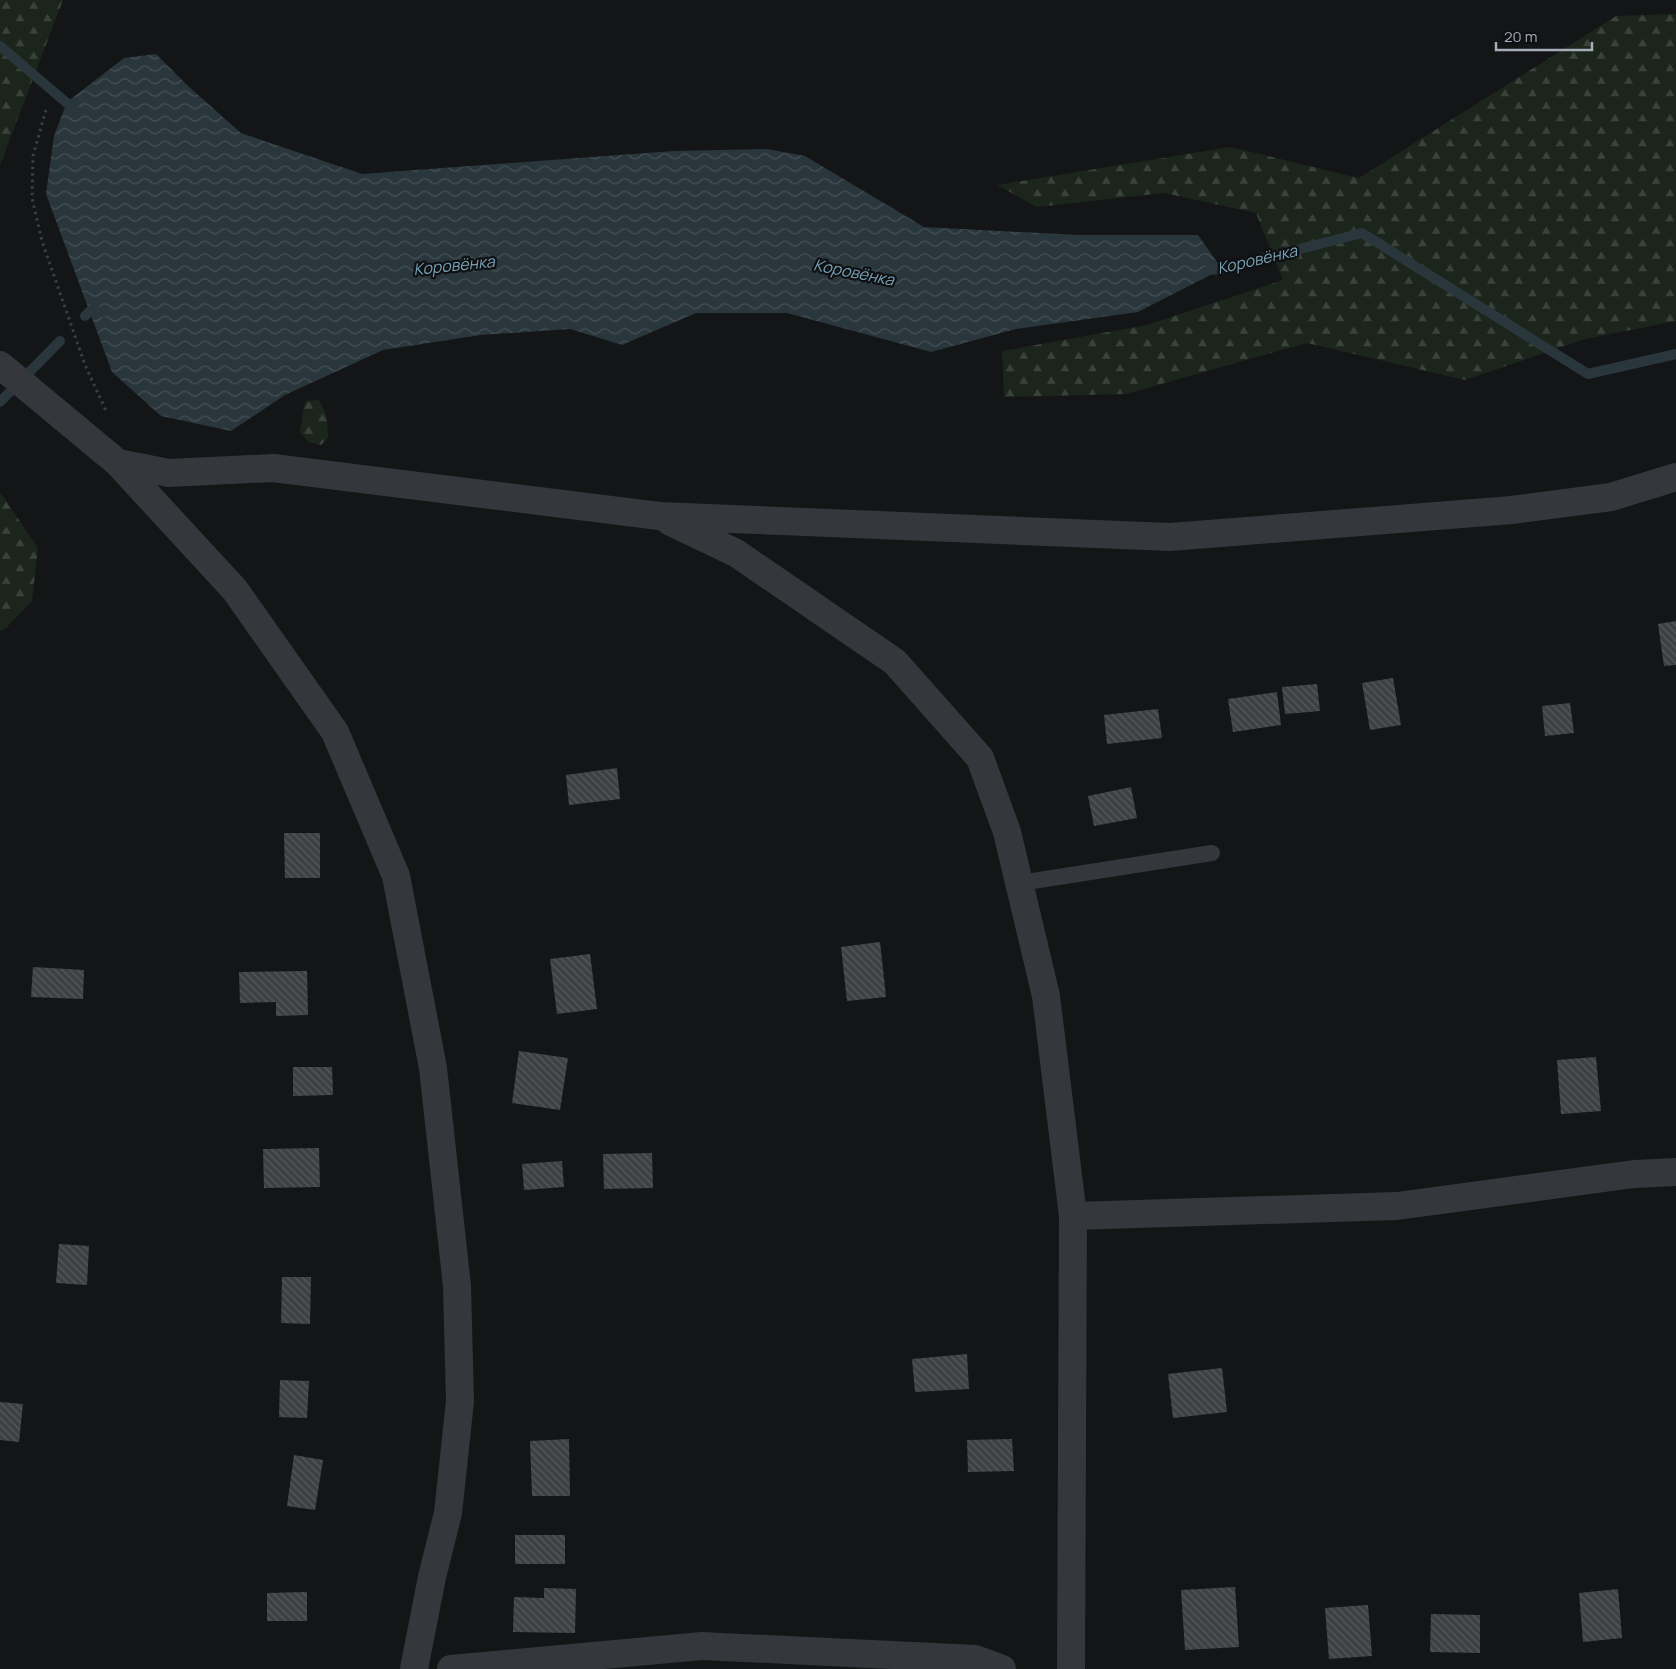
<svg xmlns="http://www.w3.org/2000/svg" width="1676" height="1669" viewBox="0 0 1676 1669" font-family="Manrope,sans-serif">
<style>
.forest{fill:url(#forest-firs)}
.water{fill:url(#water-waves)}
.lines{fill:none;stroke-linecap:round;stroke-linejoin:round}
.stream{stroke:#29363c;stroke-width:10}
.building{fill:url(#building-back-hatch)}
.path{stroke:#3b3e43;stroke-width:3;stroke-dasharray:2.5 4;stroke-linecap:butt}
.service{stroke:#35373c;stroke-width:16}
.minor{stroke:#35373c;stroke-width:28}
.labels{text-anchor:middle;stroke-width:4.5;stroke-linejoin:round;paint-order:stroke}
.water-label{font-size:16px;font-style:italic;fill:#78a1b7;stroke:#0f1012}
</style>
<defs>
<pattern id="forest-firs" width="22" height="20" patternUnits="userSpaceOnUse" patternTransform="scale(1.25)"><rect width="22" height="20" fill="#1c251c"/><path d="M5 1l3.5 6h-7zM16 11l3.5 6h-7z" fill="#3a423b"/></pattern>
<pattern id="water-waves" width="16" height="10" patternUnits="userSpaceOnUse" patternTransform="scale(1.25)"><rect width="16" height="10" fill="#29363c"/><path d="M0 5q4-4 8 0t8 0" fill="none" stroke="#455056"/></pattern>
<pattern id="building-back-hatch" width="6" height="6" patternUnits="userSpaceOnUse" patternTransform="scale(1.25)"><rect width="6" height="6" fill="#3e4044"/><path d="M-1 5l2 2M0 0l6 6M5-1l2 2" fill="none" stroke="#57595d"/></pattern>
</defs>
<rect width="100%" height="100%" fill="#141517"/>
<path class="forest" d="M0,0H63L0,165Z
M1676,14V321L1585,339L1465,380L1307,343L1126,394L1004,397L1002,351L1147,325L1283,280L1256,213L1164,193L1037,207L997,185L1230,147L1359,178L1616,16Z
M319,400L327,416L328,438L321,445L309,442L300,432L305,401Z
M0,492L38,548L32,601L7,627L0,631Z"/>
<path class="water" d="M156,54L189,87L241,133L362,174L673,151L767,149L805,156L924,227L1078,235H1198L1222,269L1138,312L1016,329L931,352L787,313H696L622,345L570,329L481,335L383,350L285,395L231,431L161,416L112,372L46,194L54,136L67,102L124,58Z"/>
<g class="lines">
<path class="stream" d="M0,46L75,110
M1209,270L1222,269L1362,233L1588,374L1676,354
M85,316L90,311L102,312
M0,402L60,341"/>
</g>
<path class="building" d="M1676,621V665L1664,666L1658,624Z
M1393,678L1401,725L1370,730L1362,683Z
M1317,684L1320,711L1285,714L1282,687Z
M1277,692L1281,725L1233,732L1228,699Z
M1570,703L1574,733L1545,736L1542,706Z
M1158,709L1162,738L1107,744L1104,715Z
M617,768L620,799L569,805L566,775Z
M1131,787L1137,818L1094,826L1088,796Z
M284,833H320V878H285Z
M880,942L886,997L847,1001L841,947Z
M590,954L597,1009L557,1014L550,959Z
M33,967L84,970L83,999L31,997Z
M307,971L308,1015L276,1016V1002L240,1003L239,972Z
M519,1051L568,1058L560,1110L512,1103Z
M1596,1057L1601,1111L1561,1114L1557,1060Z
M293,1067H332L333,1095L293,1096Z
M319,1148L320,1187L264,1188L263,1149Z
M652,1153L653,1188L604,1189L603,1154Z
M562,1161L564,1187L524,1190L522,1164Z
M59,1244L89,1246L87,1285L56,1283Z
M282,1277H311L310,1324L281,1323Z
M967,1354L969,1389L915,1392L912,1359Z
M1222,1368L1227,1412L1173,1418L1168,1374Z
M280,1380L309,1381L307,1418L279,1417Z
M0,1402L23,1404L19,1442L0,1440Z
M569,1439L570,1496H532L530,1441Z
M1012,1439L1014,1471L968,1472L967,1440Z
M294,1455L323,1460L315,1510L287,1506Z
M515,1535H565V1564H515Z
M1235,1587L1239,1647L1185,1650L1181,1590Z
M544,1588L576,1589L575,1633L513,1632L514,1597L544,1598Z
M1618,1589L1622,1638L1583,1642L1579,1593Z
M307,1592V1621H267V1593Z
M1368,1605L1372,1656L1329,1659L1325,1608Z
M1431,1614L1480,1615V1653L1430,1652Z"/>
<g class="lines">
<path class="path" d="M46,110L33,156L32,198L42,241L85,365L107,413"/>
<path class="service" d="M1020,883L1212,853"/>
<path class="minor" d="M0,365L118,463L235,590L335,732L396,876L433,1068L457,1286L460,1401L448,1513L432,1577L414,1669
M118,463L169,473L273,468L659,516L1170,537L1512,510L1611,497L1676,477
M669,521L736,553L895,662L980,758L1007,832L1046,996L1073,1216L1071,1669
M1073,1216L1397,1206L1634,1174L1676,1172
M451,1669L702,1646L975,1659L1002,1669"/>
</g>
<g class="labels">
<g class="water-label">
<text transform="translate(1257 259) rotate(-13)" y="6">Коровёнка</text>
<text transform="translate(454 265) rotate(-6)" y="6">Коровёнка</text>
<text transform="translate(854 272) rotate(11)" y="6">Коровёнка</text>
</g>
</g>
<path d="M1496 42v8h96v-8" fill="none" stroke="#a5adb8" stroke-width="2.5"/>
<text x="1504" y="42" font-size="15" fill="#a5adb8" stroke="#0f1012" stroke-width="4" paint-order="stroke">20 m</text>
</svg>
